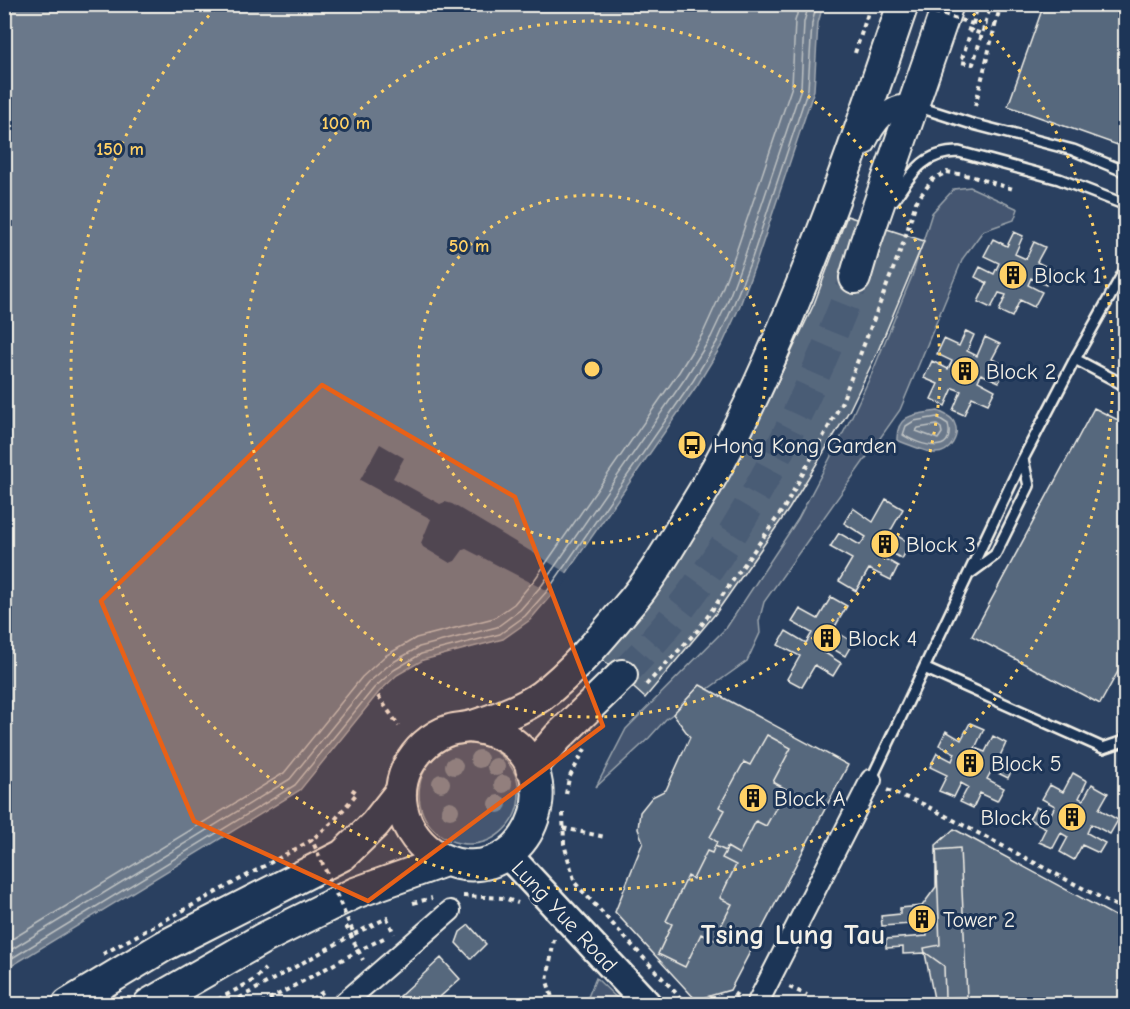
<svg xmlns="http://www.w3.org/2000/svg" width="1130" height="1009" viewBox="0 0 1130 1009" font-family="'Comic Neue',sans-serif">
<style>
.green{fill:#445771;stroke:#9ca4ac;stroke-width:1.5}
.water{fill:#6a788a;stroke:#a1a8b0;stroke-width:1.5}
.pier{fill:#2a4060}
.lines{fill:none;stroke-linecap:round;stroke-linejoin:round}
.shore{stroke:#bdc1c2;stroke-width:1.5}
.building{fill:#56677d;stroke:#f4f1e8;stroke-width:1.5}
.primary-tunnel{stroke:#485b74;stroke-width:30;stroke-dasharray:30 15;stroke-linecap:butt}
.lane-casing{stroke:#f4f1e8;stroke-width:14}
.street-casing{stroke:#f4f1e8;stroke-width:24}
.secondary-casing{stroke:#f4f1e8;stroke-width:32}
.primary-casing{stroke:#f4f1e8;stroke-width:34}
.path{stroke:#f4f1e8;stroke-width:4;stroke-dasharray:4.5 4.5;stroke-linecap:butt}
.lane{stroke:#1d3557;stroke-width:9}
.street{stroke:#1d3557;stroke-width:20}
.secondary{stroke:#1d3557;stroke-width:27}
.primary{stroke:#1d3557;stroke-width:30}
.path-bridge{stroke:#f4f1e8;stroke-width:4;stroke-dasharray:4.5 4.5;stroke-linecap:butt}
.tree{fill:#7c8897}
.marked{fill:#e96117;fill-opacity:0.2;stroke:#e96117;stroke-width:4.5;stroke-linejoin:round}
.ring{fill:none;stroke:#ffd166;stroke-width:3;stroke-dasharray:3 6}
.labels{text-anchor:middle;stroke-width:6;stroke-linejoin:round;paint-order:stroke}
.poi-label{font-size:22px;fill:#f4f1e8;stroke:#1d3557;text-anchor:start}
.street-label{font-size:22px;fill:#f4f1e8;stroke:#1d3557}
.district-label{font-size:28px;font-weight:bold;fill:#f4f1e8;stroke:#1d3557}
.centre{fill:#ffd166;stroke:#1d3557;stroke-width:3}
.ring-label{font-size:18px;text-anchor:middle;font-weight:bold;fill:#ffd166;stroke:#1d3557;stroke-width:6;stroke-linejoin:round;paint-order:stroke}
</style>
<rect width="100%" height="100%" fill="#2a4060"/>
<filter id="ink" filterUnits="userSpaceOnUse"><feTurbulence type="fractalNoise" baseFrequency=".0167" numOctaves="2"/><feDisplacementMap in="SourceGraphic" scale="12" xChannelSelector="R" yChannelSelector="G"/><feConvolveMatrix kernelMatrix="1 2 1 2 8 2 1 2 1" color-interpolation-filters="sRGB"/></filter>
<g filter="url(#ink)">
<path class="green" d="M970,187L1018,209L1014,220L983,231L963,258L900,410L764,602L759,621L760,633L747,661L666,719L649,738L596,787L626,729L727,627L798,519L851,418L872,373L912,276L932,213L954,189Z
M419 794a50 50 0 1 1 100 0a50 50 0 1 1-100 0Z
M596,978L623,1004H585Z"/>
<path class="water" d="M5,5H823L818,23L814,90L757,260L739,308L723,343L698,384L552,594L530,620L503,639L423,660L397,675L379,692L300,790L5,970Z
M938,411C944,414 951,416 954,422C961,436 950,454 934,453C927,452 904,443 897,440C896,413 918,414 938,411Z"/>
<path class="pier" d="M380,444L404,458L393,478L440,504L445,502L452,504L570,575L555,595L466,549L463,550L455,561L450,563L423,547L421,543L431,519L360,480Z"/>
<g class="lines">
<path class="shore" d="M937,417L948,424C956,457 919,445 903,435L906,426L914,421Z
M937,425L941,428L942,433L938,439L916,431L918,428Z
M4,944L284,773L362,677L385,656L416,638L494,618L514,604L535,579L679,372L703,333L718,300L736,252L792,86L795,21L800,4
M4,954L290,779L368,683L390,664L419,647L497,627L520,610L542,585L686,377L711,337L727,303L745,255L801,88L804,22L809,4
M4,963L295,785L374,688L394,670L421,654L500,634L525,616L548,590L693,381L718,340L733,306L752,258L808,89L812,23L817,4"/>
</g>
<path class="building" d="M1044,4H1126V148L1008,106Z
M847,216L924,241L877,353L849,411L789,509L716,613L645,698L597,655L697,525L752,435L814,304Z
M1014,232L1023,236L1015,254L1026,259L1034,242L1045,247L1037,262L1053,270L1046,285L1031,278L1028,285L1042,292L1034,307L1020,300L1012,317L999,311L1006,295L999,293L991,308L978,302L987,283L975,277L980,267L994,274L999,263L984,256L993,239L1007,246Z
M966,331L974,335L967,351L977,356L985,337L1000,344L992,359L1007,366L999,382L981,374L978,381L995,390L988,404L972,397L964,415L953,410L961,391L953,388L945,406L931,399L938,384L924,378L932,361L948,369L952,361L937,354L944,339L959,346Z
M1094,408L1126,424V657L1100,704L972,636Z
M886,499L903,509L890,532L910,543L902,559L881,546L876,554L898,566L891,580L869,569L856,591L839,581L852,559L830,547L839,533L860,545L866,537L844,523L853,508L873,522Z
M831,597L847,606L833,630L853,642L845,656L825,644L822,651L841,663L833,676L815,665L802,687L787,679L800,656L778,645L786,631L806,643L812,633L792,622L800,609L818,619Z
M700,685L848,765L730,990L696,1000L615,912L643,842L638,829L640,812L652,797L666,790L690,737L673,714Z
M970,723L984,729L975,748L985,752L993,736L1006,743L999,758L1014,766L1008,778L992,770L987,779L1004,788L997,801L980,793L973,808L960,802L968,787L961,783L954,797L939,791L947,775L930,767L937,753L952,761L955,753L939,745L946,731L961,740Z
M767,735L791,748L773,782L786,789L766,826L756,821L739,854L727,847L726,851L715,846L717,842L710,837L725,810L719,807L744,762L750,765Z
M1073,773L1087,781L1079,798L1083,800L1092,784L1108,793L1099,809L1118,820L1110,834L1091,824L1087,833L1105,843L1099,853L1082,845L1074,860L1060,852L1068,837L1061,833L1053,848L1039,842L1046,828L1029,819L1036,807L1051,814L1055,806L1042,799L1050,785L1063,792Z
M954,829L1126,922V1004H935L924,948L940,945L936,845Z
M715,846L726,851L722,858L736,865L720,898L732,904L714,940L701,934L685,967L658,954L672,924L666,921L688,876L693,879L707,851L712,853Z
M960,848L967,997L945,998L944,966L926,953L903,954V947L886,948V939L927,936L926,923L882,926L881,916L900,914V908L922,906L936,887V850Z
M469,925L486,944L471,959L456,943L460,932Z
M441,958L460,979L432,1004H407L400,996Z"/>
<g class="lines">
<path class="primary-tunnel" d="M622,675C731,565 799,422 855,278"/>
<g class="lane-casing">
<path id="lane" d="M916,106L969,123L1073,150L1126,172
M894,200C912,173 923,152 959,152L1059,179L1126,205
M1075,359L1126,386
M969,574L995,555L1029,486L1023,459
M924,668L1103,748L1121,742L1126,737
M871,780L1023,459L1075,359L1126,268"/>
</g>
<g class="street-casing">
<path id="street" d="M865,144C875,124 888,103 914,105
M343,1004L450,911
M757,1004L871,780"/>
</g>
<g class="secondary-casing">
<path id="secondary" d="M507,854L647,1004"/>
</g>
<g class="primary-casing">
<path id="primary" d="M855,278L865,244L948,4
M469,727C482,729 495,731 506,738C566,774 534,872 464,865C419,860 387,811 407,768C416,751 431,736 450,730C458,728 467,728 476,725C498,718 521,710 541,696C571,674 603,636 627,607C651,580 670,546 689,515C734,443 766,371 798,293C837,198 870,101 903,4
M531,768L558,737L622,675
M68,1004L164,946L343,855L375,824L401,791
M149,1004L262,939L355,893L445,861"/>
</g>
<path class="path" d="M973,24L978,4
M995,26L1001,4
M967,29L982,34L991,4
M975,106L995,26L986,24
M646,685L698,630L784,508L841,404L904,241L916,202L933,179L947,172L970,176L1013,189
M378,696L399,726
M887,790L923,804L1126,911
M566,794L569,778L585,749
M563,813L564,844L575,883L686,1004
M563,828L605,837
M315,837L333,822L357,793L350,788
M463,896L504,898L518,903
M413,903L432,898
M346,926L363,960
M354,934L387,918L394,934
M554,939L547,981L554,1004
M789,987L807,995
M210,1004L254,980L265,969
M261,1004L358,951L384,938
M304,1004L326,990
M729,1004L738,991"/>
<use href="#lane" class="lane"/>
<use href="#street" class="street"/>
<use href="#secondary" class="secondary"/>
<use href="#primary" class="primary"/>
<path class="path-bridge" d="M909,4L973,24L961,62L973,64L982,34
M855,53L871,4
M103,954L312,840L354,934L229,1004"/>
</g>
<g class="tree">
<circle cx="479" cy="759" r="9"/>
<circle cx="454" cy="766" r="9"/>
<circle cx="496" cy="767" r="9"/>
<circle cx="441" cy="783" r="9"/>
<circle cx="503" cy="784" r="9"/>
<circle cx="498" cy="804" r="9"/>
<circle cx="450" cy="810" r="9"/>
</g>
</g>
<path class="marked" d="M322,385L515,497L603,726L368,901L194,821L101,601Z"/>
<g class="ring">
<circle cx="592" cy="369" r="174"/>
<circle cx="592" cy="369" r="348"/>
<path d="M967 7A521 521 0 1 1 217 7"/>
</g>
<defs>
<g id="building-disc" transform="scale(1.5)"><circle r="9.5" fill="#ffd166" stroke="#1d3557"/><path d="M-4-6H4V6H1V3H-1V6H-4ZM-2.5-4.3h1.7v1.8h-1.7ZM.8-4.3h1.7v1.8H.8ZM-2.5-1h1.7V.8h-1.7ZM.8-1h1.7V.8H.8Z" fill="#111"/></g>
<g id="bus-disc" transform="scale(1.5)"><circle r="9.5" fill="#ffd166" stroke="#1d3557"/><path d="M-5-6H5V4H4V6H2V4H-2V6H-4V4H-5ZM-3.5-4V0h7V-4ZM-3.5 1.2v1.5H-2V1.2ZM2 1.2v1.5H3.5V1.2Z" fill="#111"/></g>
</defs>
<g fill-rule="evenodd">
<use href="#building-disc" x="1013" y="275"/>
<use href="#building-disc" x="965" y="371"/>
<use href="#bus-disc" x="692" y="445"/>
<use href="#building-disc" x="885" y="544"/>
<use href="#building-disc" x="827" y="638"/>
<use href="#building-disc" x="970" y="763"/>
<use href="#building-disc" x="753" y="798"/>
<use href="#building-disc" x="1072" y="817"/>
<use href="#building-disc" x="922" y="919"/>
</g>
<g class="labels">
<g class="poi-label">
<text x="1034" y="283">Block 1</text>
<text x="986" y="379">Block 2</text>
<text x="713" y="453">Hong Kong Garden</text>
<text x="906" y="552">Block 3</text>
<text x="848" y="646">Block 4</text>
<text x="991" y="771">Block 5</text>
<text x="774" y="806">Block A</text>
<text x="1051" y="825" text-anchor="end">Block 6</text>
<text x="943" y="927">Tower 2</text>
</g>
<g class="street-label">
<text transform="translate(565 916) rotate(47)" y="8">Lung Yue Road</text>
</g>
<g class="district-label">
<text x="793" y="944">Tsing Lung Tau</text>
</g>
</g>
<circle cx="592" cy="369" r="9" class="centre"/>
<g class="ring-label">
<text x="346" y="129">100 m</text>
<text x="120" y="155">150 m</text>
<text x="469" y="252">50 m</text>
</g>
<rect width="1130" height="1009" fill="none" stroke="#1d3557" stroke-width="24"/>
<rect x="12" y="12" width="1106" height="985" fill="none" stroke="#f4f1e8" stroke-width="2" filter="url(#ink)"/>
</svg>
